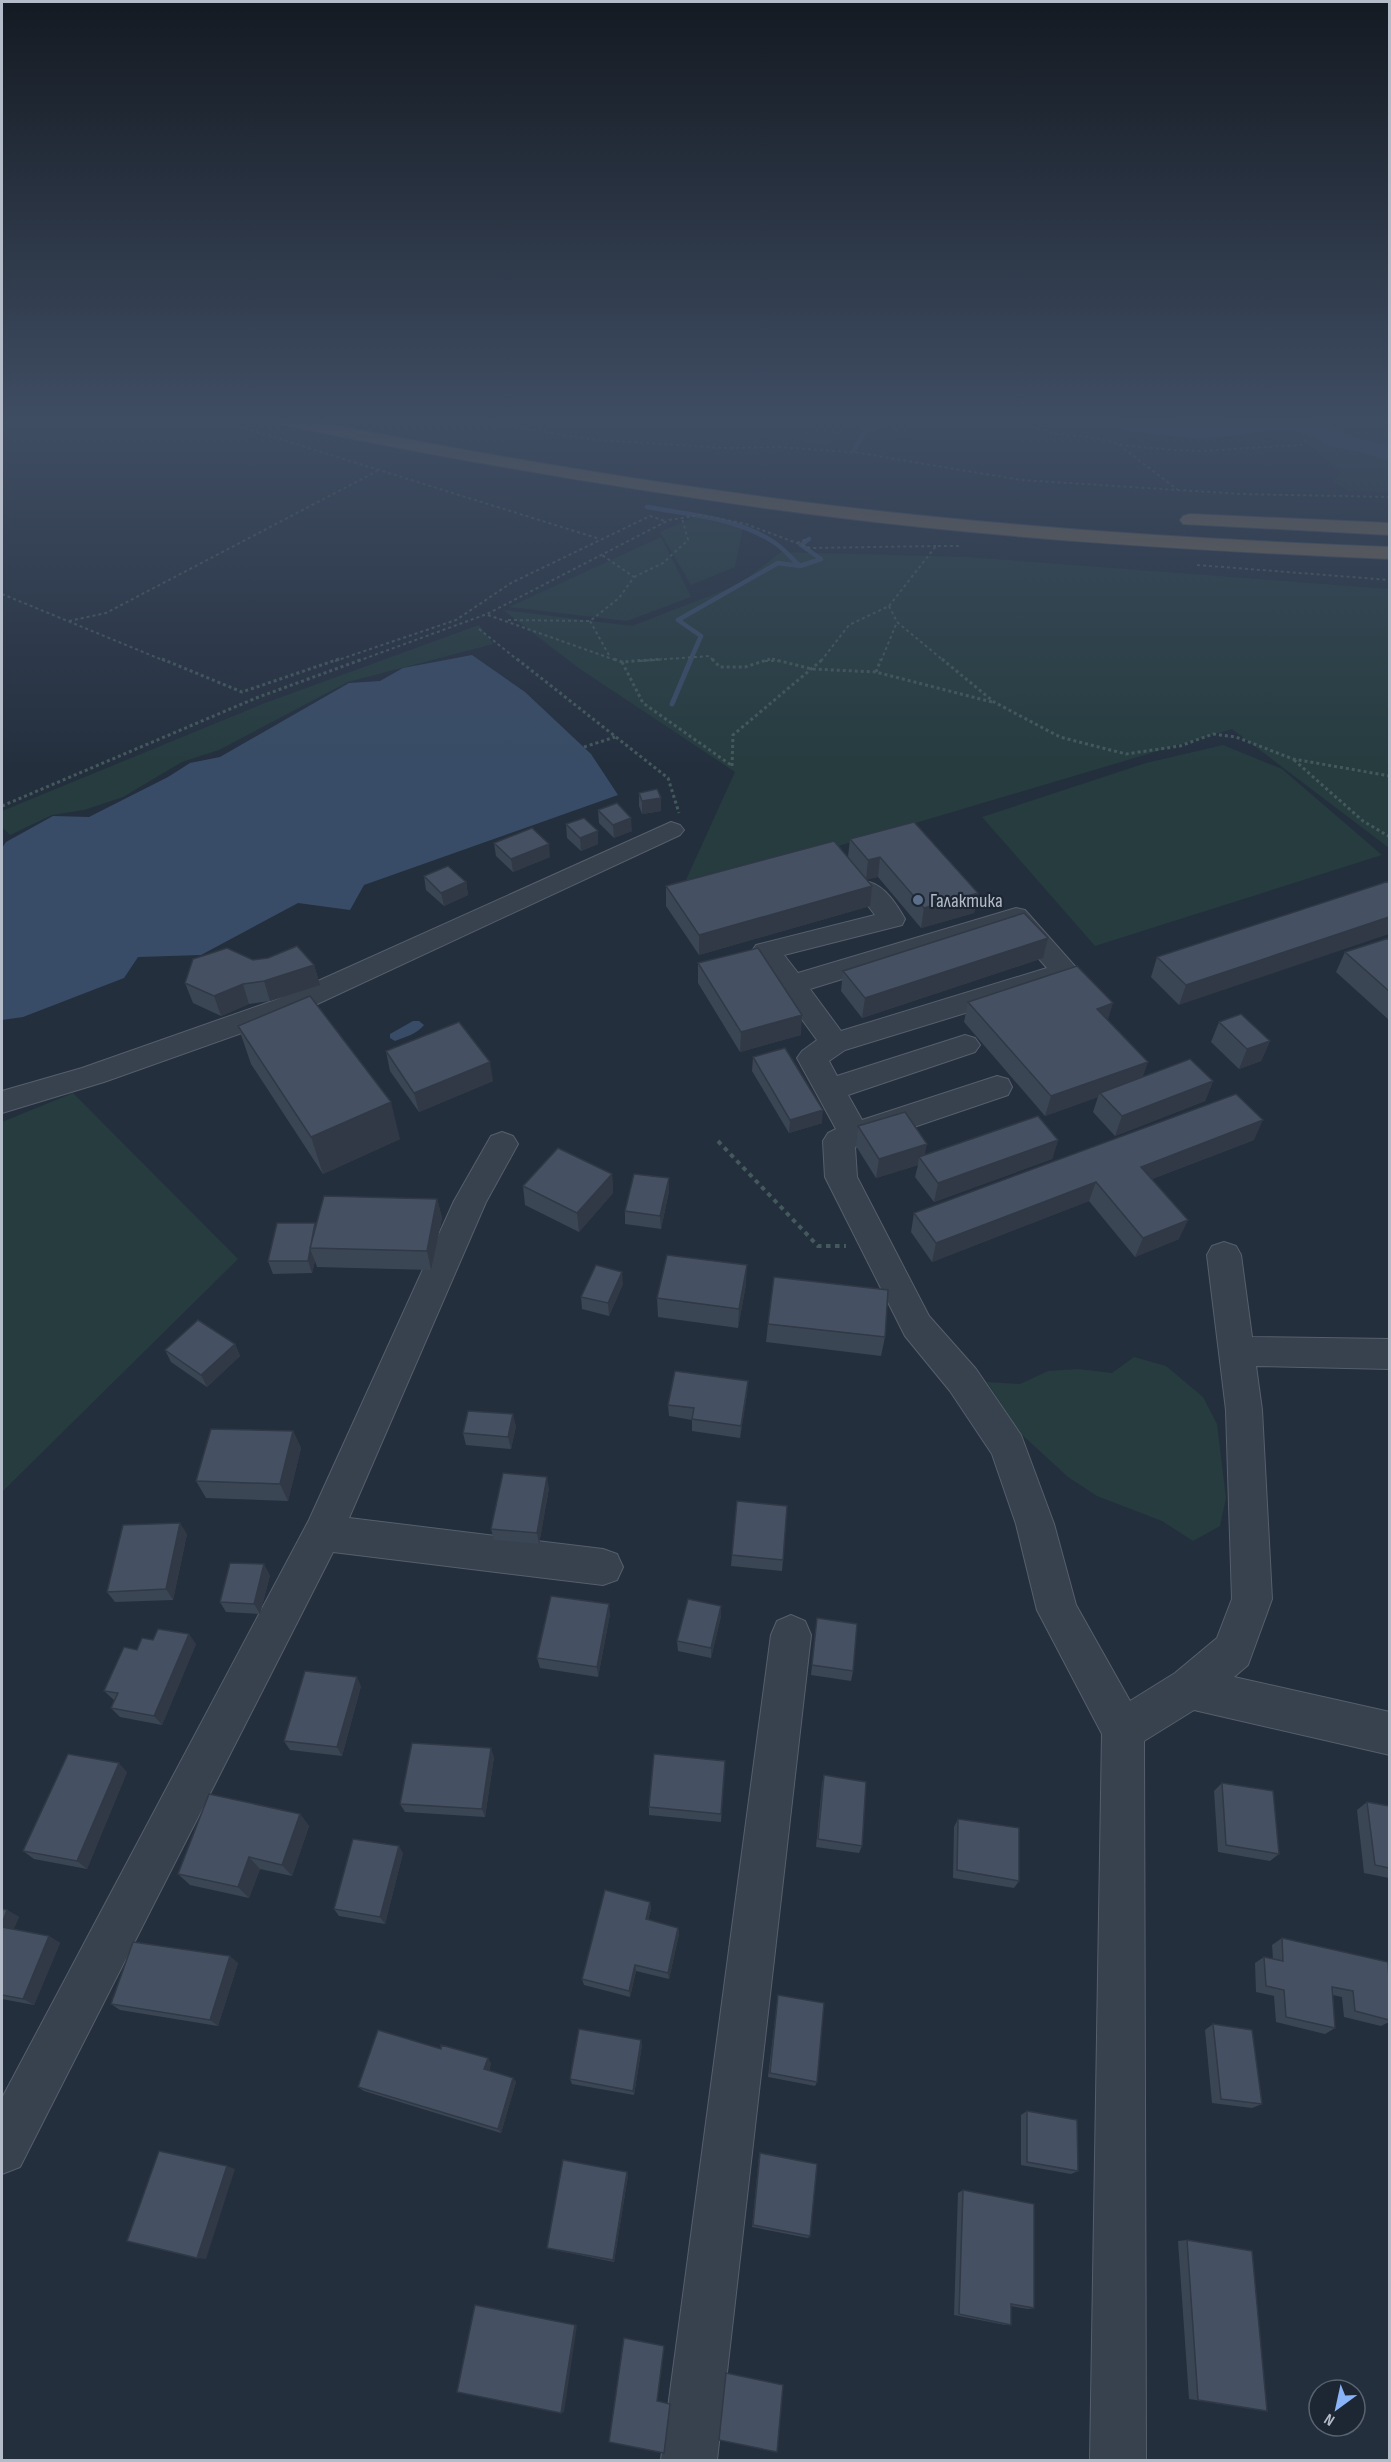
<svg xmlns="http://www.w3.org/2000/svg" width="1391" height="2462" viewBox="0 0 1391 2462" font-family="'Sofia Sans Condensed',sans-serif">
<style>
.green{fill:#263c3f}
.water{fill:#394c67}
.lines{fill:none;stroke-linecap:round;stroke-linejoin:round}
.stream-far1{stroke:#394c67;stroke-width:4.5}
.stream{stroke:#394c67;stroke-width:5}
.river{fill:#394c67;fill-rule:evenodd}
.minor-casing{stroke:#565f6c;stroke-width:2}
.highway-casing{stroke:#434c59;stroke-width:2}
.path-far2{stroke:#44595c;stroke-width:2;stroke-dasharray:3 3;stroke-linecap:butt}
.path-far1{stroke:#44595c;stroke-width:3;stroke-dasharray:3 3;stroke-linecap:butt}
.path{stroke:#44595c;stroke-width:4;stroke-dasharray:4.5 4.5;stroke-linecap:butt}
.minor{fill:#38414e;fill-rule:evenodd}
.highway{fill:#746855;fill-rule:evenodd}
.wall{fill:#3b4654}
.shaded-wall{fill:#303945}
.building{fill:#455162;stroke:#303945;stroke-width:1.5}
.service-dot{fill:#5c6f8a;stroke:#1d2633;stroke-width:2}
.labels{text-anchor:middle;stroke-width:4.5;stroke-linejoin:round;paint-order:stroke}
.poi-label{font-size:20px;fill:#b4bcc9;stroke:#1d2633;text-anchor:start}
</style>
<rect width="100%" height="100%" fill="#242f3e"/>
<path class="green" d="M819,421H921L906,433L852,428L827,444L793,440Z
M1293,421H1389V492L1348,491L1333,481L1342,472L1306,443L1292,426Z
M694,517L743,528L735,567L691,585L660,532Z
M661,537L691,597L627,621L509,607Z
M781,552L968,557L1389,589V848L1232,729L680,893L735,772L580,669L503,610L632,626L740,584Z
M479,625L493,644L348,682L219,750L182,762L123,797L84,810L52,815L10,835L2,827V811L265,703Z
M1223,745L1282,769L1382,855L1095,946L982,817L1146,763Z
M73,1093L238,1259L2,1492V1122Z
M1134,1357L1166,1366L1203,1397L1217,1424L1226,1498L1220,1526L1193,1541L1162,1521L1097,1496L1068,1477L1019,1432L987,1382L1020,1384L1048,1371L1078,1369L1112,1373Z"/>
<path class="water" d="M472,655L525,692L591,754L618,795L364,885L350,910L298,903L201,955L138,957L124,978L23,1017L2,1020V848L6,842L53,816L89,817L168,777L190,763L220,757L349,683L380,681L403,668Z
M413,1021H419L424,1025C417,1034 405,1037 395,1041L390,1038V1034Z"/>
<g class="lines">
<path class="stream-far1" d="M854,450L864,433L880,421
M647,507C690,515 738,518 775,543C784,549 791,558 799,565
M690,661L701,636L678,620L778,563L800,566L821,559L801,545L809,539"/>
<path class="stream" d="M672,704L691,659"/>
<path class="river" d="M1114,421H1166L1200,425L1231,421H1311L1327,425L1345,435L1390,446V462L1361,452L1329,446L1310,435L1284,429L1200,439L1134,432L1117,426Z"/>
<g class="minor-casing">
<path id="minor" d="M671,822L680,825L684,830L680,835L298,1013L104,1082L2,1113V1091L82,1068L278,999Z
M869,882C885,886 897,905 905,919L902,925L784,955L798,973L1016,908L1025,910L1080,972L1076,979L845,1050L829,1061L837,1076L965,1035L975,1038L980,1045L975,1052L848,1095L862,1120L997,1076L1008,1079L1012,1087L1008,1095L855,1147L857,1177L929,1316L976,1369L1021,1435L1054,1524L1076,1605L1130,1701L1175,1673L1217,1638L1232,1599L1226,1410L1207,1255L1212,1246L1224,1242L1236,1246L1241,1255L1252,1337L1390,1339V1369L1256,1366L1262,1410L1272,1599L1248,1665L1234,1677L1390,1712V1755L1194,1710L1144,1741L1146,2460H1090L1102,1734L1037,1610L1016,1524L992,1454L950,1391L905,1336L825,1177L823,1141L828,1133L836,1129L797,1058L802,1051L817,1040L752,951L756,945L875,915L856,890L860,884ZM1011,927L1047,968L841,1031L810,989Z
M502,1132L513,1136L518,1144L486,1202L349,1518L603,1549L617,1554L623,1567L617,1580L603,1585L333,1552L20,2167L2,2174V2098L309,1520L454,1201L491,1136Z
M791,1615L805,1621L811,1635L717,2460H661L771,1635L777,1621Z"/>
</g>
<g class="highway-casing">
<path id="highway" d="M279,421H314C487,456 660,485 835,506C1020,528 1204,540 1390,547V559C1204,551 1018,540 833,517C650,494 469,463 288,426L282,425Z
M1190,514L1390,523V535L1183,524L1180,520L1183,516Z"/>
</g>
<path class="path-far2" d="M222,421L600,539
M486,421L585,439L724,448L780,447L860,453L1021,480L1241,494L1390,497
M1015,421L1058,434L1096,438L1128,446L1175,450L1202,451L1301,445L1323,421
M1119,445L1178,490
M797,543L807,539
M1197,565L1390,580
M634,577L663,563L688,540L682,518
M2,594L165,661
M889,606L897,622L944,661
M488,615L618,661
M508,620L590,621L619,598L634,577L602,555
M69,621L106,613L377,471
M590,621L610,657
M479,629L519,661
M335,661L456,620L511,583L650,516L665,521
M358,661L487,614L669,520L701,515L746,524L810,548L936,546
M640,661L709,656L714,661
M765,661H778
M821,661L849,625L889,606L936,546H960
M881,661L897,622"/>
<path class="path-far1" d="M162,659L242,692L339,659
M517,659L668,778L679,813
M614,659L622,662L662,659
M712,659L720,667H745L770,659
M772,659L812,669L876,672L992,702
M942,659L994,702L1060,737L1126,754L1180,746L1213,734L1236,737L1293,759L1390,776
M622,662L643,703L731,765
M876,672L881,659
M584,747L615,737
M1294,760L1363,821L1390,837
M732,766L733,735L823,659
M2,806L256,698L363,659"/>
<path class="path" d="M718,1141L818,1246H846"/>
<use href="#minor" class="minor"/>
<use href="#highway" class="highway"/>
</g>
<path class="wall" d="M639,793L661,798V811L642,814L639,806Z
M598,810L632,831L614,838L599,823Z
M566,824L598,831V844L581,851L567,838Z
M850,839L978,893L974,913L921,928L878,877L867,879L872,886L870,906L699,955L666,906V886L848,857Z
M494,843L550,857L513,872L496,856Z
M424,876L466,882L468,895L444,906L426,890Z
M1389,881L1179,1005L1151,977L1157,957Z
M1389,938V1020L1336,972L1345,952Z
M1043,958L862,1018L841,991L843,971Z
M253,960L314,965L320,985L270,1001L249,1004L221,1016L193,1003L185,983Z
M698,963L801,1035L740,1052L698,983Z
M968,1002L1108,1020L1143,1076L1213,1081L1205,1101L1115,1136L1093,1112L1098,1097L1045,1116L964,1022Z
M1219,1022L1270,1041L1261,1061L1239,1069L1211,1042Z
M238,1026L400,1139L323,1174L251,1064Z
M386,1051L493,1081L419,1112L390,1071Z
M753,1057L822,1123L789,1133L752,1071Z
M858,1126L925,1155L1058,1140L1052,1159L934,1202L915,1177L918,1165L876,1178L856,1146Z
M1254,1140L1152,1179L1179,1239L1135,1257L1089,1201L932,1262L911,1232L914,1213Z
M612,1174L613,1193L579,1232L525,1205L523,1186Z
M669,1191L661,1229L625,1224V1211Z
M437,1199L442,1218L431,1270L317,1267L315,1261L312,1273L273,1274L268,1261L315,1223L316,1225Z
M623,1284L609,1316L582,1309L581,1297Z
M746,1284L738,1328L658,1317L657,1298Z
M768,1324L885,1337L881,1356L766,1342Z
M235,1344L240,1356L207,1387L171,1362L165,1350Z
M748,1381L747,1393L740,1438L692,1431V1420L669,1416L668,1405Z
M516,1426L511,1449L466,1445L463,1433Z
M293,1431L301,1448L288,1501L206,1498L196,1481Z
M549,1488L539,1544L494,1540L491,1529Z
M187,1534L173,1600L115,1602L107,1592Z
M732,1555L783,1560L782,1571L731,1566Z
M270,1575L260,1614L226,1612L220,1602Z
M721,1606V1616L711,1658L678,1651L677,1641Z
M610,1614L598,1677L540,1668L537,1658Z
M817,1618L853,1671L851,1681L811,1675Z
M153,1640L196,1644L162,1725L120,1717L111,1708L114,1700L104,1691L137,1650Z
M361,1686L342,1756L290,1750L284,1741Z
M494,1757L485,1817L405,1812L400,1804Z
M725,1761L721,1822L649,1815V1807Z
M127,1772L87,1869L34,1859L23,1851Z
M824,1775L862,1846L859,1853L816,1847L822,1784Z
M1222,1783L1279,1854L1270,1861L1218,1852L1214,1791Z
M1367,1802L1389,1806V1878L1364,1873L1357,1810Z
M300,1814L309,1826L292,1876L260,1869L249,1898L190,1885L178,1874Z
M958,1819L1019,1881L1014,1888L953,1878L954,1827Z
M403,1853L385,1924L339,1916L334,1909Z
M650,1902L651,1909L648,1920L678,1928L679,1934L669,1979L636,1971L630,1997L584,1985L582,1979Z
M2,1909L7,1910L19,1917L13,1929L49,1936L60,1943L34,2005L2,1999Z
M1282,1938L1389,1980V2022L1381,2026L1344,2017L1342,1997L1333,1995L1335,2028L1325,2034L1276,2022L1274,1996L1256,1992L1255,1963L1264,1957L1273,1959L1272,1945Z
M238,1963L218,2026L120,2010L111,2004Z
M778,1995L817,2082L815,2086L768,2077Z
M1213,2024L1262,2104L1252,2108L1212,2103L1205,2030Z
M642,2045L634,2095L572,2084L570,2079Z
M491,2063L489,2071L513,2078L516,2082L501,2133L364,2091L358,2087Z
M1027,2111L1078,2171L1071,2174L1021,2165V2115Z
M760,2153L810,2236L808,2238L752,2227L759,2156Z
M628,2175L614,2262L550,2249L547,2248Z
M963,2190L1034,2308L1028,2309L1011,2306V2325H1005L954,2315L958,2193Z
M1187,2240L1267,2411L1189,2399L1178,2241Z
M725,2373L783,2385L719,2440L718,2438Z"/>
<path class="shaded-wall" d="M661,798V811L642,814V801Z
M631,818L632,831L614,838L613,825Z
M598,831V844L581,851L580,838Z
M549,844L550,857L513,872L511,859Z
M880,857L878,877L866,880L868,860Z
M466,882L468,895L444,906L441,893Z
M872,886L870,906L699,955V935Z
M978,893L974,913L921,928L924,908Z
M1389,917V934L1179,1005L1186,985Z
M1048,938L1043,958L862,1018L865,998Z
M314,965L320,985L270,1001L264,981Z
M243,984L249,1004L221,1016L214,996Z
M1113,1003L1107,1023L1097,1009Z
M802,1015L801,1035L740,1052L741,1032Z
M1270,1041L1261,1061L1239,1069L1247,1049Z
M490,1062L493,1081L419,1112L414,1093Z
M1148,1062L1141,1082L1100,1093L1098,1097L1045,1116L1051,1096Z
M1213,1081L1205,1101L1115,1136L1122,1116Z
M391,1102L400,1139L323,1174L311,1137Z
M823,1110L822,1123L789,1133L790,1120Z
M1263,1120L1254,1140L1133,1186L1141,1167Z
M1058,1140L1052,1159L934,1202L938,1183Z
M927,1144L923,1163L919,1157L918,1165L876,1178L879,1159Z
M612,1174L613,1193L579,1232L577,1213Z
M669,1178V1191L661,1229L660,1216Z
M1096,1182L1089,1201L932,1262L936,1243Z
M437,1199L442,1218L431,1270L427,1251Z
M1188,1220L1179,1239L1135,1257L1143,1238Z
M310,1249L315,1261L312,1273L308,1261Z
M747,1265L746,1284L738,1328L739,1309Z
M622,1272L623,1284L609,1316L608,1303Z
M235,1344L240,1356L207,1387L201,1375Z
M748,1381L747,1393L740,1438L741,1426Z
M513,1414L516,1426L511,1449L508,1437Z
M293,1431L301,1448L288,1501L280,1484Z
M547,1477L549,1488L539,1544L537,1533Z
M180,1523L187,1534L173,1600L166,1589Z
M264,1564L270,1575L260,1614L254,1604Z
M609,1604L610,1614L598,1677L597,1667Z
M721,1606V1616L711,1658V1648Z
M189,1634L196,1644L162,1725L154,1716Z
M357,1677L361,1686L342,1756L337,1747Z
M491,1748L494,1757L485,1817L482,1809Z
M119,1763L127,1772L87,1869L77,1861Z
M300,1814L309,1826L292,1876L282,1865Z
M399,1846L403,1853L385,1924L380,1917Z
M249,1857L260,1869L249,1898L238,1887Z
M650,1902L651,1909L646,1926V1919Z
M7,1910L19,1917L12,1934L2,1928V1924Z
M678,1928L679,1934L669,1979L668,1973Z
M49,1936L60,1943L34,2005L23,1999Z
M230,1956L238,1963L218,2026L210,2020Z
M635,1965L636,1971L630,1997L629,1991Z
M641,2040L642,2045L634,2095L633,2091Z
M488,2058L491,2063L488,2074L484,2069Z
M513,2078L516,2082L501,2133L498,2129Z
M227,2166L235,2169L206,2259L197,2258Z
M627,2172L628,2175L614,2262L613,2260Z
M575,2325H577L564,2412L561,2413Z"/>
<path class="building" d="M657,789L661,798L642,801L639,793Z
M617,803L631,818L613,825L598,810Z
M584,818L598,831L580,838L566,824Z
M914,822L978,893L924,908L880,857L868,860L850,839Z
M532,828L549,844L511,859L494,843Z
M834,841L872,886L699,935L666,886Z
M448,866L466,882L441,893L424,876Z
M1389,881V917L1186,985L1157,957Z
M1024,913L1048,938L865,998L843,971Z
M1389,938V991L1345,952Z
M297,946L314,965L264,981L243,984L214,996L185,983L193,959L227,948L253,960L268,958Z
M758,948L802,1015L741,1032L698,963Z
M1077,966L1113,1003L1097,1009L1148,1062L1051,1096L968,1002Z
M310,996L391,1102L311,1137L238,1026Z
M1241,1014L1270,1041L1247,1049L1219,1022Z
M459,1022L490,1062L414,1093L386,1051Z
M785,1048L823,1110L790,1120L753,1057Z
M1190,1059L1213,1081L1122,1116L1100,1093Z
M1236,1094L1263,1120L1141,1167L1188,1220L1143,1238L1096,1182L936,1243L914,1213Z
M905,1112L927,1144L879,1159L858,1126Z
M1038,1116L1058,1140L938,1183L919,1157Z
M558,1148L612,1174L577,1213L523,1186Z
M634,1174L669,1178L660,1216L625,1211Z
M324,1196L437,1199L427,1251L310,1248Z
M277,1223H315L308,1261H268Z
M667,1255L747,1265L739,1309L657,1298Z
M596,1265L622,1272L608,1303L581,1297Z
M774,1277L888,1290L885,1337L768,1324Z
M198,1320L235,1344L201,1375L165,1350Z
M675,1371L748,1381L741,1426L692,1419L694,1408L668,1405Z
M468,1411L513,1414L508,1437L463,1433Z
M211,1429L293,1431L280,1484L196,1481Z
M503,1473L547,1477L537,1533L491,1529Z
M737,1501L787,1506L783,1560L732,1555Z
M180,1523L166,1589L107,1592L123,1525Z
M230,1563L264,1564L254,1604L220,1602Z
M551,1596L609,1604L597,1667L537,1658Z
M688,1599L721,1606L711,1648L677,1641Z
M817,1618L857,1624L853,1671L812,1665Z
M158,1629L189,1634L154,1716L111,1708L118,1693L104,1691L124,1647L137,1650L142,1638L153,1640Z
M305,1671L357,1677L337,1747L284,1741Z
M412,1743L491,1748L482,1809L400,1804Z
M68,1754L119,1763L77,1861L23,1851Z
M654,1754L725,1761L721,1814L649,1807Z
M824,1775L866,1782L862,1846L818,1839Z
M1222,1783L1273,1791L1279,1854L1226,1845Z
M209,1794L300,1814L282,1865L249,1857L238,1887L178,1874Z
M1367,1802L1389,1806V1868L1375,1865Z
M958,1819L1019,1828V1881L957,1870Z
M353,1839L399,1846L380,1917L334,1909Z
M605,1890L650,1902L646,1919L678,1928L668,1973L635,1965L629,1991L582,1979Z
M2,1909L7,1910L2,1924Z
M2,1927L49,1936L23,1999L2,1995Z
M1282,1938L1388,1962L1389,1980V2020L1355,2011L1353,1991L1332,1987L1335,2028L1286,2017L1284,1990L1266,1986L1264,1957L1283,1961Z
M133,1942L230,1956L210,2020L111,2004Z
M778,1995L824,2003L817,2082L770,2073Z
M1213,2024L1252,2030L1262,2104L1221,2099Z
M579,2029L641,2040L633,2091L570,2079Z
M378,2030L441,2049V2045L488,2058L484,2069L513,2078L498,2129L358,2087Z
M1027,2111L1077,2120L1078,2171L1027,2162Z
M159,2151L227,2166L197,2258L127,2241Z
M760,2153L817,2164L810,2236L753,2225Z
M563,2160L627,2172L613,2260L547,2248Z
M963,2190L1034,2204V2308L1011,2304V2325L959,2314Z
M1187,2240L1252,2251L1267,2411L1198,2400Z
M475,2305L575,2325L561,2413L457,2392Z
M624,2338L664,2346L657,2401L670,2404L664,2453L609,2442Z
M726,2373L783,2385L777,2452L719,2440Z"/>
<linearGradient id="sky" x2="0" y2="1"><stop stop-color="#141a22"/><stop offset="0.55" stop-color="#3f4d63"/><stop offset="1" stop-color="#3f4d63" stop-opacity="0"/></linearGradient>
<rect width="1391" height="766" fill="url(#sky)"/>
<circle class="service-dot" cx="918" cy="900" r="6"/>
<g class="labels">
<g class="poi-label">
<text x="930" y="907">Галактика</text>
</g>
</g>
<rect width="1391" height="2462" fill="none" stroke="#b4bcc9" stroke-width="6"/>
<g transform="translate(1337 2408) rotate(213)"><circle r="28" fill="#1d2633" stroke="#59626f" stroke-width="1.5"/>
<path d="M0-4.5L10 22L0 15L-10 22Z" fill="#8ab4f8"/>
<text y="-9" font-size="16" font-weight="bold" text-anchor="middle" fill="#b4bcc9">N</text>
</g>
</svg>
